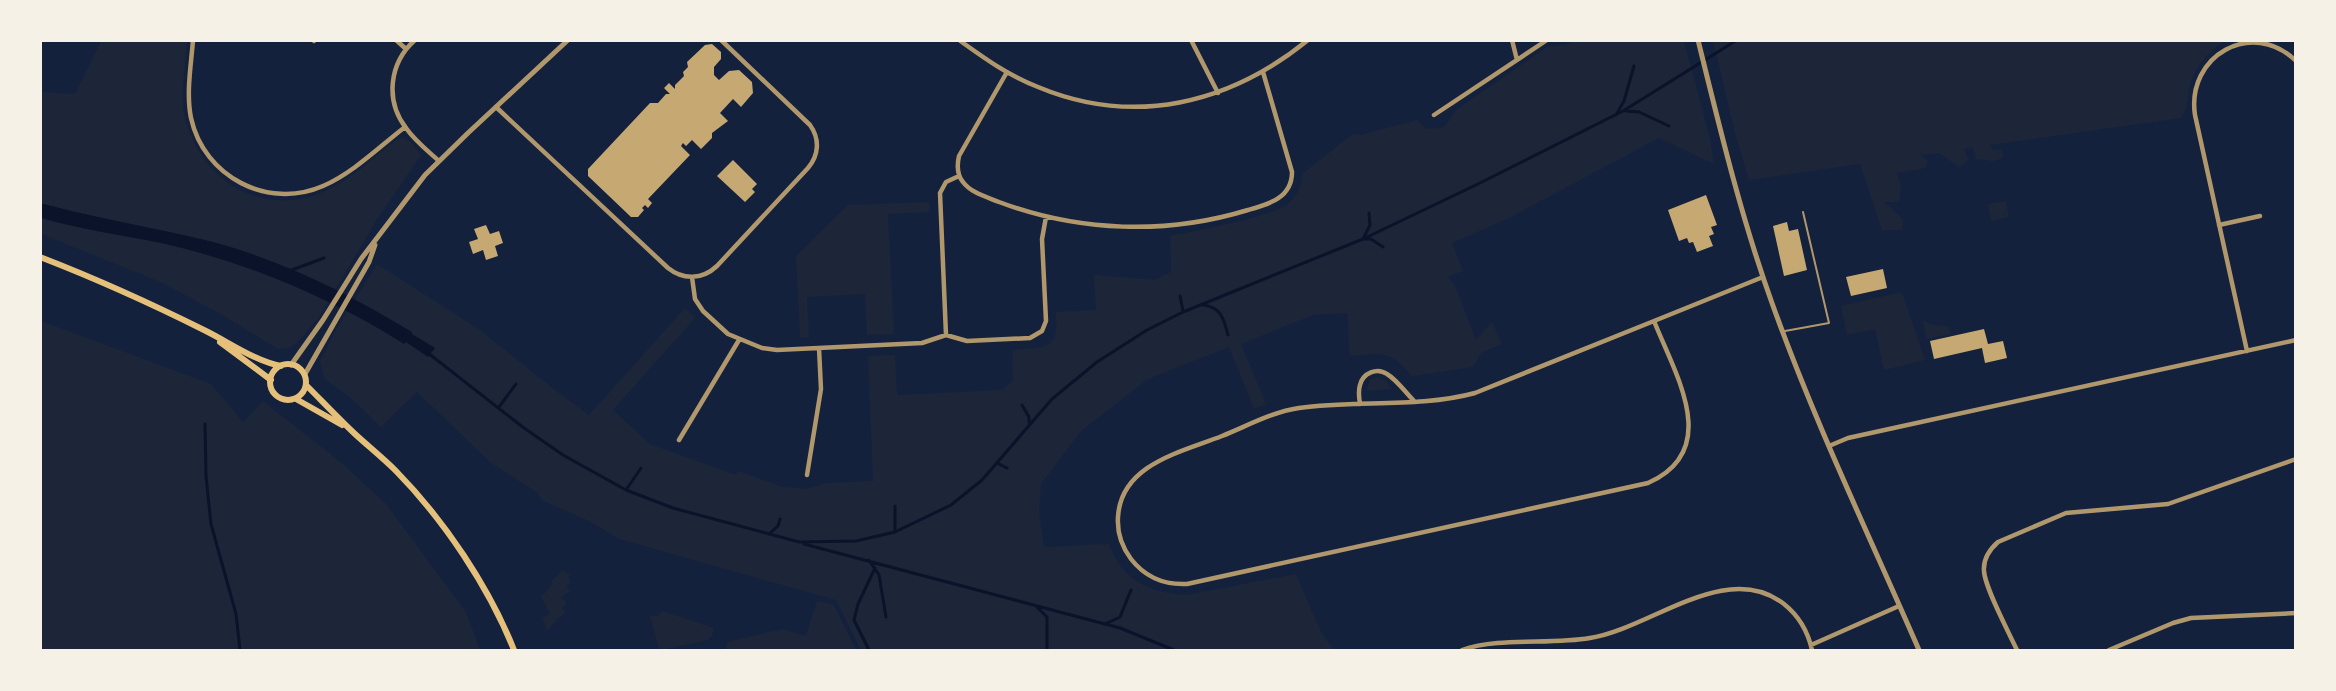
<svg xmlns="http://www.w3.org/2000/svg" width="2336" height="691" viewBox="0 0 2336 691" font-family="Manrope,sans-serif">
<style>
.green{fill:#1d2539}
.water{fill:#0b132b}
.lines{fill:none;stroke-linecap:round;stroke-linejoin:round}
.stream{stroke:#0b132b;stroke-width:3}
.building{fill:#c6a872}
.service{stroke:#b1986c;stroke-width:2}
.minor{stroke:#b1986c;stroke-width:4.5}
.tertiary{stroke:#b1986c;stroke-width:5}
.secondary{stroke:#e5c07b;stroke-width:6}
</style>
<rect width="100%" height="100%" fill="#14213d"/>
<path class="green" d="M1577,40L1684,41L1710,138L1714,164L1659,138L1509,218L1452,243L1463,271L1447,277L1454,283L1476,340L1492,322L1502,344L1481,353L1473,367L1412,376C1389,350 1383,353 1350,356L1347,313L1313,315L1241,344L1266,404L1254,409L1229,347L1148,379L1081,431L1041,484L1039,512L1044,547L1109,544C1122,581 1151,593 1187,595L1296,574L1321,632L1334,650H861L836,600L619,539L591,522L541,500L538,493L491,463L417,392L381,427L353,400L324,378L320,361L337,328L377,264L480,330L555,390L589,415L685,308L695,318L613,410L650,444L736,475L738,471L783,487L807,489L827,483L873,481L868,356L895,355L897,395L1003,390L1013,380L1012,350C1047,346 1059,352 1056,312L1096,310L1094,275L1154,280L1171,272L1170,236C1197,230 1272,218 1290,202C1299,193 1301,185 1303,173L1353,134L1361,135L1417,120L1426,129L1440,128L1445,126L1456,110L1547,47L1565,45Z
M101,41H187C186,60 180,97 184,114C198,178 259,219 323,192C350,181 374,157 397,139L404,138L411,142L421,155L376,221L319,317L296,344L288,348L278,349L224,316L163,283L41,234L40,92L75,94Z
M1713,41V40L2225,41C2207,52 2193,69 2189,90C2187,102 2188,107 2181,118L1990,145L1992,149L2002,150L2003,158L1993,161L1976,159L1973,148L1964,149L1969,160L1959,167L1939,153L1921,155L1928,162L1925,168L1897,173L1901,186L1899,202H1883L1891,207L1903,220L1902,230H1882L1860,164L1749,180L1735,133Z
M2006,201L2009,217L1991,221L1988,204Z
M929,202L930,212L888,214L894,334L867,335L865,294L807,297L809,338L800,337L796,256L848,205Z
M1902,292L1925,360L1884,370L1875,329L1847,335L1841,306Z
M1923,320L1932,325L1948,326L1950,334L1926,339Z
M41,321L211,384L243,422L263,401L343,464L386,504L466,612L480,650H41Z
M1377,377L1385,380L1392,389L1366,391L1370,380Z
M563,570L570,575L568,578L571,581L566,587L570,591L561,598L567,603L562,608L565,612L558,619L556,618L557,621L547,630L542,618L550,614L540,595L542,596L553,584L551,582Z
M817,601L834,605L856,650H723H726L727,642L782,629L806,636Z
M662,611L714,628L712,636L708,640L662,650L659,649L650,616H658Z"/>
<path class="water" d="M40,203C95,218 150,227 205,240C278,258 348,293 412,332V334L435,348L428,357L406,342L404,344C330,297 246,262 161,243C120,235 80,229 41,218Z"/>
<g class="lines">
<path class="stream" d="M1626,111L1639,112L1669,126
M1616,115L1624,101L1634,66
M1369,213L1370,225L1363,239H1371L1383,247
M289,271L324,258
M1180,296L1183,311
M1203,305C1221,307 1224,319 1228,335
M428,353L524,428L563,455L626,490L673,508L799,542L856,541L895,532L951,505L982,480L1052,399L1097,362L1147,330L1183,312L1363,239L1480,183L1623,111L1737,40
M1022,405L1029,417V422
M499,407L516,384
M205,424L206,476L211,524L236,614L240,650
M997,463L1007,468
M626,490L641,468
M895,531V506
M769,534L778,526L780,519
M804,544L1120,628L1174,650
M869,560L879,575L886,617
M1036,606L1047,617V650
M1105,624L1120,617L1131,590
M869,650L854,620L858,604L875,568"/>
</g>
<path class="building" d="M712,44L721,52V59L714,67V75L719,80L729,71L739,70L752,82L753,93L741,107L733,99L720,113L728,121L712,133V138L701,149L692,140L686,146L683,143L681,146L690,155L648,199L652,203L648,208L645,205L642,208L644,210L638,217H631L588,176V169L650,103H658L666,94H670L664,88L669,83L675,89V85L684,76L683,72L688,67L687,62L705,45Z
M733,160L757,184L752,189L755,192L745,202L717,176Z
M1706,195L1717,225L1711,227L1714,234L1709,236L1713,246L1697,252L1693,242L1689,243L1687,238L1679,241L1668,210Z
M1787,222L1789,231L1798,229L1807,270L1784,276L1773,226Z
M486,225L490,234L499,231L503,243L495,246L498,256L486,260L483,250L473,254L469,242L478,239L474,229Z
M1883,269L1887,288L1851,296L1846,277Z
M1984,329L1988,344L2003,341L2007,358L1985,363L1982,348L1934,359L1930,341Z"/>
<g class="lines">
<path class="service" d="M1785,331L1829,323L1803,212"/>
<path class="minor" d="M193,40C191,66 186,93 191,118C204,177 268,210 323,186C353,173 379,147 405,127
M396,40L406,49
M415,40C389,63 385,101 406,128C415,141 428,151 439,161
M959,40C984,58 1009,76 1038,87C1134,127 1229,104 1308,40
M1191,40L1218,93
M1512,40L1517,60
M314,41L315,40
M1007,72L959,156C957,165 957,175 963,182C971,193 987,197 999,202C1079,232 1166,235 1248,210C1269,204 1292,198 1292,172L1263,72
M496,107L668,268C683,280 702,280 717,266L808,168C819,155 820,139 810,125L721,40
M1434,115L1547,40
M2219,225L2260,216
M692,277L695,299L703,311L728,334L762,348L777,350L922,343L946,335L967,341L1030,338L1042,331L1046,321L1042,239L1046,217
M1654,321L1475,393C1420,408 1355,400 1299,408C1272,412 1247,426 1222,436C1182,452 1121,464 1118,517C1117,532 1122,547 1131,559C1145,577 1165,585 1187,584L1648,483C1723,450 1675,374 1654,321L1763,277
M946,335L940,193L946,182L959,176
M2247,351L2195,115C2186,56 2252,18 2296,61
M1360,404C1359,398 1358,391 1360,385C1363,373 1377,367 1387,374C1397,380 1405,392 1414,401
M679,440L739,340
M1829,446L1848,438L2296,340
M807,475L821,389L819,348
M1811,645L1899,606
M1462,650C1499,637 1550,645 1590,638C1650,629 1726,559 1784,604C1799,616 1808,632 1812,650
M2017,650C2009,633 1985,588 1984,571C1983,559 1989,550 1998,542L2066,513L2168,504L2296,459
M2109,650L2173,623L2191,618L2296,613"/>
<path class="tertiary" d="M1698,40C1720,129 1741,217 1772,303C1814,421 1869,535 1919,650
M291,365L323,320L361,259L425,175L468,133L568,40
M305,374L369,262L375,245"/>
<path class="secondary" d="M40,257C97,279 152,304 206,331C230,343 255,361 281,366
M220,342L271,380
M270 382a18 18 0 1 1 36 0a18 18 0 1 1-36 0Z
M306,385C322,401 338,418 355,434C368,446 383,458 396,471C444,520 489,587 514,650
M296,399L342,425"/>
</g>
<rect width="2336" height="691" fill="none" stroke="#f6f1e7" stroke-width="84"/>
</svg>
